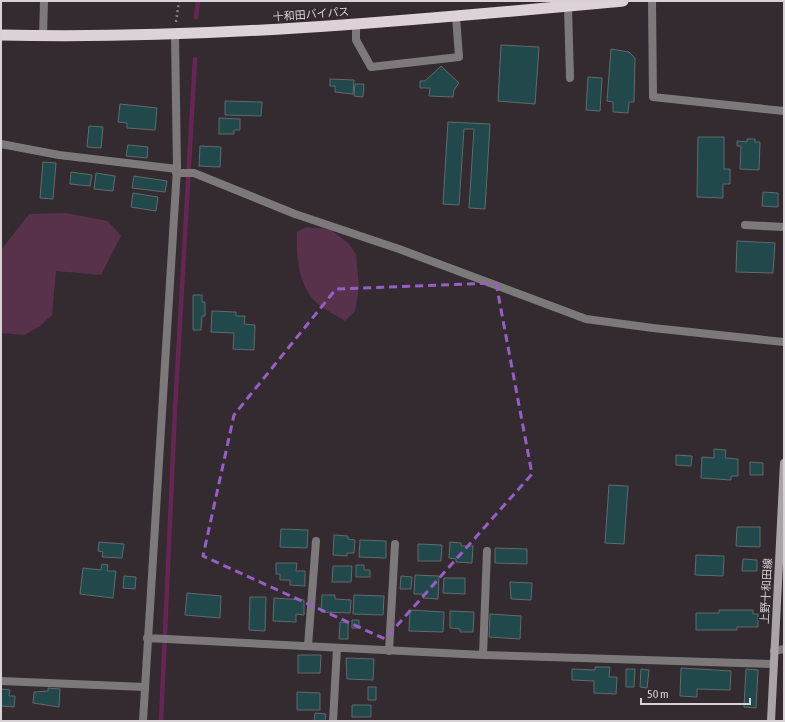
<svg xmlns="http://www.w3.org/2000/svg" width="785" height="722" viewBox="0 0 785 722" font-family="'Asap Condensed','Noto Sans JP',sans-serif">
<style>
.green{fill:#58314a}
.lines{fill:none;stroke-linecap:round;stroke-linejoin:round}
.stream{stroke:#672553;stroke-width:4.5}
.building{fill:#21484b;stroke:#5f6b6c}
.path{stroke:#847d81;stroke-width:2.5;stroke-dasharray:2 3;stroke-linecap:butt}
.service{stroke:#7d797b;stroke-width:8}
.minor{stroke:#7d797b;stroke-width:8}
.secondary{stroke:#aaa3a7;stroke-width:8}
.trunk{stroke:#dcd2d8;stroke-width:11}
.marked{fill:none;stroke:#975ec6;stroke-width:3;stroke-dasharray:8 5;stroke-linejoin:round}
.labels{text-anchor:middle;stroke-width:3;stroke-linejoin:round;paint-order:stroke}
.street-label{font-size:11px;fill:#d8d2d6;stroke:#332b30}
</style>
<rect width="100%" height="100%" fill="#332b30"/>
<path class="green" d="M66,213L108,221L121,236L101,275L56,271L52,315L40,326L25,335L1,333V250L29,214Z
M306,227L330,229L348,243L356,254L359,287L355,311L345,321C336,315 326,311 318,304C298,287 296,256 297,232Z"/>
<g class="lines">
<path class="stream" d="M196,17L198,1
M161,721L175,410L195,59"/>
</g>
<path class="building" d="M501,45L539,47L535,104L498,101Z
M611,49L629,52L635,58L634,102H629L628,113L613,112V102L607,101Z
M441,66L459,83L454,90L453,97L429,96L430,88H420V81H425Z
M588,77L602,78L600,111L586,110Z
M330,79L354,80L353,94L335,92V86H330Z
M355,84H364L363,97L354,96Z
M225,101L262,102L261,116L225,115Z
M120,104L157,108L155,130L127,128V123L118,122Z
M219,118L240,119V130H234V134H219Z
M448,122L490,124L485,209L469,208L474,129H464L459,205L443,204Z
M89,126L103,127L101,148L87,147Z
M698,137H724V169H730V184H723V198L697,197Z
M747,139H755V142H760L759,170L740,169L741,146H737V141L747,142Z
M128,145L148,147L147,158L126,156Z
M200,146L221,147L220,167L199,166Z
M43,162L56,163L53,199L40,198Z
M71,172L92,175L90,186L70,184Z
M96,173L115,176L113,191L94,189Z
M134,176L167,181L165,192L132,188Z
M763,192L778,193V207L762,206Z
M133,193L158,197L156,211L131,207Z
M737,241L775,243L773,273L736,272Z
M193,295H202V302H205V316H202L201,330H193Z
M212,311L236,312V316H245L244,324L255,325L254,350L233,349L234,333L211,332Z
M714,449L726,450L725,458L738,459V476H731V480L701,478L702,457L714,458Z
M676,455L692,456L691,466L676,465Z
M750,462L763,463V475H750Z
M609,485L628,486L624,544L605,543Z
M737,527H760V547L736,546Z
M281,529L308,530L307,548L280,547Z
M334,535L348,536V539L355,540L354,553H347V556L333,555Z
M360,540L386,541V558L359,557Z
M99,542L124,544L122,558L102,557L103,552L98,551Z
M450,542L461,543V546H473L472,563L456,562V559L449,558Z
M418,544L442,545L441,561H418Z
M495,548L527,549V564L495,563Z
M696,555L724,556L723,576L695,575Z
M743,559L757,560V571H742Z
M276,563H297L296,571H305V586L290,585V580H280V574H276Z
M102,564L108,565L107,571H116L113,598L80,594L83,568L101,570Z
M356,565H364V570H370V577H356Z
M333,566H352L351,582H332Z
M415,575L439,576L438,599L423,598V594H414Z
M124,576L136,577L135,589L123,588Z
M401,576L412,577L411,589H400Z
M444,578H465V594L443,593Z
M510,582L532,583L531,600L511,599Z
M187,593L221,596L220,618L185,615Z
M322,595H335V599L351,600L350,613L321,612Z
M354,595L384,596L383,615L353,614Z
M250,597H266L265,631L249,630Z
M274,598L304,600V615L296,614V622L273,621Z
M410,610L444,612L443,632L409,631Z
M719,610H753V614H758V627H737V630H696V613H719Z
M450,611L474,612L473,632H460V629L450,628Z
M490,614L521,616L520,639L489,637Z
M352,620H359V628H352Z
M340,622L348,623V639H339Z
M298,655H321L320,673H298Z
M346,658L374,659L373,680L347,679Z
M595,667H610L609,677H617L616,694L594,693V681L572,680V669L595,670Z
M681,668L731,671L730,690L697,689V697L680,696Z
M626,669H635L634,687H626Z
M641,669L649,670L647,688L640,687Z
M746,669L758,670L756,708L744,707Z
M368,687H376V700H368Z
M48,688L60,689L59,707L33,703L34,692L48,691Z
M1,689L10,690L9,696H15L14,707L1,706Z
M297,692L320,693V710H297Z
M352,705H371V717H352Z
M315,713L326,714L325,721H314Z"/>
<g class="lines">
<path class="path" d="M176,22L179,1"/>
<path class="service" d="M652,1L653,97L784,111
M568,6L570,78
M356,24V40L371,67L459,57L456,16
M43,36L44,1
M745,225L784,227"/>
<path class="minor" d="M1,144L59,155L177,169
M176,173H194L295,214L399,249L586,319L653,328L784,342
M147,638L483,655L774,664
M308,646L316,541
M389,651L395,544
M774,651L784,649
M483,655L487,551
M1,681L145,687
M143,721L177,169L175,35
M333,721L337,648"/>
<path class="secondary" d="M771,721L784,463"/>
<path class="trunk" d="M1,35C209,40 416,20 623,1"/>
</g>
<path class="marked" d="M496,283L532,474L385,639L203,556L234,415L336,289Z"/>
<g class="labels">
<g class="street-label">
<text transform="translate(311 14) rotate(-4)" y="4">十和田バイパス</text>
<text transform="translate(766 591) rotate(-87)" y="4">上野十和田線</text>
</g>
</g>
<rect width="785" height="722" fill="none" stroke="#d8d2d6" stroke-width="4"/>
<path d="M641 698v6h109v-6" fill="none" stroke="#d8d2d6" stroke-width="2"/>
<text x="647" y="698" font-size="12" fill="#d8d2d6" stroke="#332b30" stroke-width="3" paint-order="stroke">50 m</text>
</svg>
